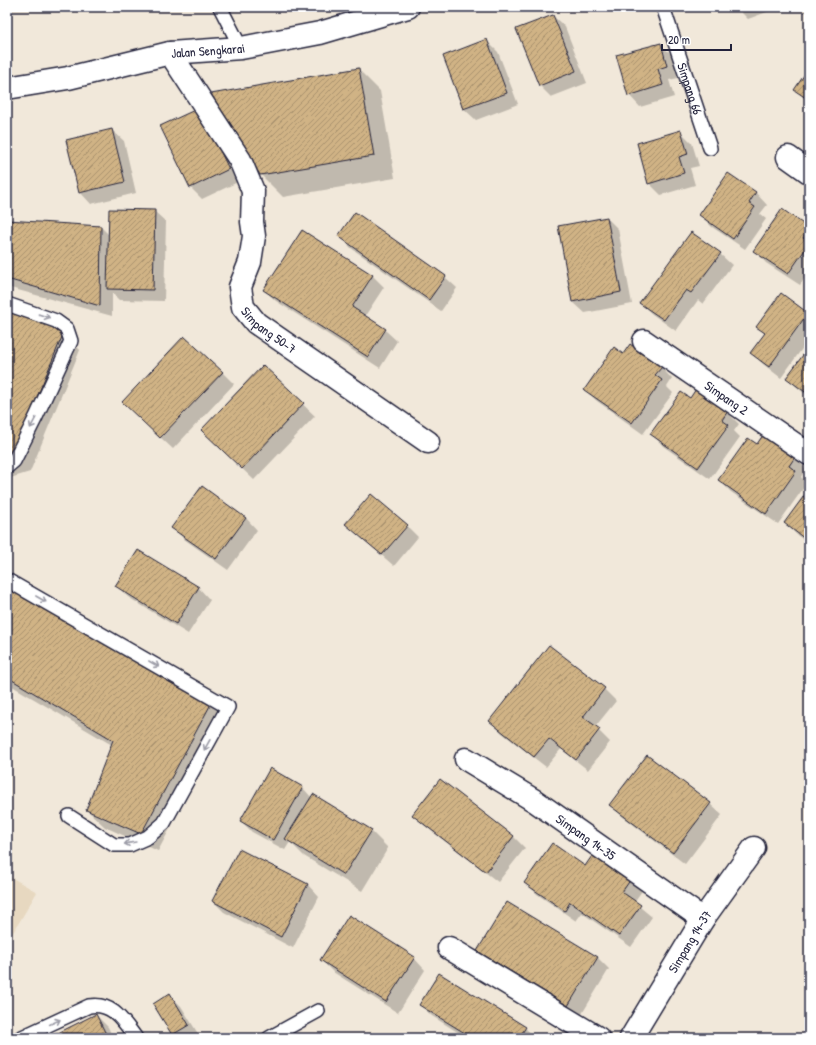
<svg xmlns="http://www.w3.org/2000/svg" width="816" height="1045" viewBox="0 0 816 1045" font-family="'Patrick Hand',sans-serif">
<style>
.built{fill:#e7d8c0}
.shadow{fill:#0003}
.building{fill:url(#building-hatch);stroke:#22223b}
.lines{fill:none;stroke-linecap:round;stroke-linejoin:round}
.service-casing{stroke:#22223b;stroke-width:16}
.minor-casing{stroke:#22223b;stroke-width:25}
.primary-casing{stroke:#22223b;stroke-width:25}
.service{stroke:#fff;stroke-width:13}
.minor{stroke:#fff;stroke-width:22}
.primary{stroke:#fff;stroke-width:22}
.oneway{stroke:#9c9ca7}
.labels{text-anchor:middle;stroke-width:3;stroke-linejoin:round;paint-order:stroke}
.street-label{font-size:13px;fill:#22223b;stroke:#fff}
</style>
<defs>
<pattern id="building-hatch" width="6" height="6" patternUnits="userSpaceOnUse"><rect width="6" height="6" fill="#d0b385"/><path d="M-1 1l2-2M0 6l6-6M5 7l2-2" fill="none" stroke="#a8916e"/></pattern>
</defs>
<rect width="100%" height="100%" fill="#f1e8da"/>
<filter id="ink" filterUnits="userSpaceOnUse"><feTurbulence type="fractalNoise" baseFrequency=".025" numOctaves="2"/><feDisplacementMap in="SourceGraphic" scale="8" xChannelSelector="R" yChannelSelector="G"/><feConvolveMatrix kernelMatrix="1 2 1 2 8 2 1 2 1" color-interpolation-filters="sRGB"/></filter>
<g filter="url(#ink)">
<path class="built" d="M7,875L37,892L7,943Z"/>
<path class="shadow" d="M736,7H780L748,19Z
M553,16L565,27L587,83L551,97L540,86L518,30Z
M487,41L498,52L518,104L476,120L464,109L445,57Z
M660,44L672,55L678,78L669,80L674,97L640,107L629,95Z
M358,69L380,91L395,178L283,197L261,175L213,94Z
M809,70V103L796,90Z
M199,109L240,181L202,199L191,188L161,127Z
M112,130L124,141L136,193L91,204L80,192Z
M681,132L692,143L699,166L690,168L695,185L661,195L649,183Z
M728,175L756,193L767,205L760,214L766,219L745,249L712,227L700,215Z
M154,211L166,222L164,301L119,300L112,293V316L7,287V221L101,227L109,235Z
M607,218L618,229L632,304L585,313L573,302Z
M809,229V272L800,285L766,263L755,251Z
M340,236L445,277L457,288L441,311L351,248Z
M720,254L732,265L703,304L698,300L676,331L652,314L640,303Z
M372,275L384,287L365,316L385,330L397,341L380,368L276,301L264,290Z
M781,295L809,316V339L781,378L763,364L751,353L765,334L757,326Z
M7,310L63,332L80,350L30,472L7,479Z
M809,348V397L799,389L787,378Z
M623,355L661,367L672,379L667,387L673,393L643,434L597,401L585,390Z
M263,366L315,416L254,480L214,442Z
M222,372L234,384L173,449L135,414Z
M696,390L727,412L739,424L734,431L740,437L710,479L663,446L652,434L690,400Z
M764,436L795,458L806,469L801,477L807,483L778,524L731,492L719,480L757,445Z
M809,491V544L797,535L785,523Z
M246,518L257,530L228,570L184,539L173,528Z
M346,524L407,526L418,537L394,566Z
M139,551L199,588L210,600L188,634L128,597L117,586Z
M7,587L212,702L229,719L158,851L105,827L87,810L112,745L7,683Z
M549,646L604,689L616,701L595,727L610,742L588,770L561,749L546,767L502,733L490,721Z
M270,770L303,788L312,798L371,831L388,848L362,891L304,856L290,842L285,850L252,832L241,821Z
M710,804L722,815L685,864L622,816L610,805Z
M413,815L513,836L525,848L498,882L425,826Z
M239,850L308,885L319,897L293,948L224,912L213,901Z
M597,852L644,888L634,902L652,917L631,947L582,913L576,921L537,894L525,882L585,868Z
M507,903L598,958L609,969L580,1017L490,962L478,951Z
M414,958L425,970L398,1013L333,972L321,960Z
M170,995L181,1006L200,1037L197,1038H177L173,1034L155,1004Z
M420,1005L525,1028L536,1038H467L432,1016Z
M96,1015L108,1027L113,1038H50Z"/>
<path class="building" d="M553,15L576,71L539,86L516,29Z
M487,39L507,93L463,109L443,56Z
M661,43L667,66L658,69L663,85L628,96L616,55Z
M359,68L374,156L260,175L211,94Z
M809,68V100L794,90Z
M199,108L229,169L190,188L160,126Z
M112,129L125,182L79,193L66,140Z
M681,130L688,154L679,157L684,173L648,184L637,143Z
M728,173L756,192L749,203L755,207L733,239L699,215Z
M109,209L155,210L153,290L107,289Z
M782,209L809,228V230L803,238L809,243V244L788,274L753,251Z
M355,212L446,276L429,300L338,236Z
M607,217L621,292L572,302L558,226Z
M7,220L101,226L100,306L7,279Z
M302,230L373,275L352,307L386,329L368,357L263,290Z
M691,232L721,253L691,293L686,290L664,320L639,303Z
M781,293L808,313L769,367L750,353L765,333L756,327Z
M7,309L64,332L13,455L7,457Z
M184,336L223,372L160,438L122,402Z
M630,344L662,367L655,375L662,380L632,423L584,390L614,347L623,354Z
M809,347V392L808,394L786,378Z
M263,365L304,403L242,469L201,430Z
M696,389L728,411L722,420L729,425L698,468L650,434L681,392L690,398Z
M763,435L795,457L789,466L796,471L766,514L718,480L748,438L757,444Z
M202,486L246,518L216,559L171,528Z
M809,489V542L784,523Z
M371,494L408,525L382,555L345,524Z
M138,550L199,587L176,624L115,586Z
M7,586L212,702L141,834L86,810L113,740L7,677Z
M549,645L605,688L583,717L600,729L576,760L549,739L534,757L489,721Z
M647,755L711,803L673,853L609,805Z
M270,768L303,787L273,840L240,821Z
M440,779L514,836L486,872L412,815Z
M313,794L372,830L344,875L285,839Z
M552,843L585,866L596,850L633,876L622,892L641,905L619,936L570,902L565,911L524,883Z
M239,849L308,884L281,937L212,901Z
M507,902L598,957L568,1006L477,951Z
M349,915L415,957L386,1002L320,960Z
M439,973L526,1027L519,1038H473L419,1005Z
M170,993L189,1025L172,1035L153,1004Z
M96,1014L108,1038H48Z"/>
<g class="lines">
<g class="service-casing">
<g id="service">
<path d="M220,7L241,48"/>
<path id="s1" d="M663,7L710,148"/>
<path d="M7,304L56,321L67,329L71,341L36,417L14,461L7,467"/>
<path d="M7,580L228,707L164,823L148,837L130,845H114L69,816"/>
<path d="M20,1038L89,1006C113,1002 123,1021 136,1038"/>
<path d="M269,1038L318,1011"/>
</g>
</g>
<g class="minor-casing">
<g id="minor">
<path id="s2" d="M170,53L240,160L253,191L252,222L254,236L250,262L240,287L243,307L256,323L428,442"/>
<path d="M788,157L809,172"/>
<path id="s3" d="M644,341L809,454"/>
<path id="s4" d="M466,759L535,801L703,919"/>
<path d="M449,948L598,1038"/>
<path id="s5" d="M631,1038L703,919L754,848"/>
</g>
</g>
<g class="primary-casing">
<g id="primary">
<path id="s6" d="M7,88L68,78L170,53L241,48L320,33L408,7"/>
</g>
</g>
<use href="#service" class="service"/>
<use href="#minor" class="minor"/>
<use href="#primary" class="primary"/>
</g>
<defs><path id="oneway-shaft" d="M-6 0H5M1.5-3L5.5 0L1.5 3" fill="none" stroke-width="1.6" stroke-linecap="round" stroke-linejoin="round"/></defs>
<g class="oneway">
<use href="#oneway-shaft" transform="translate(44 316) rotate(19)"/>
<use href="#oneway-shaft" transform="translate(33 423) rotate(118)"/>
<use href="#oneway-shaft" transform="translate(41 599) rotate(30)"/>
<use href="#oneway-shaft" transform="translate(154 664) rotate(30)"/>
<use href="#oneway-shaft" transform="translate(207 745) rotate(119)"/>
<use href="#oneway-shaft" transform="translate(130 843) rotate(170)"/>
<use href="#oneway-shaft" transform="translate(55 1022) rotate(-25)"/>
</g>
</g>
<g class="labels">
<g class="street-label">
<text dy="5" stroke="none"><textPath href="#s6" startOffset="205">Jalan Sengkarai</textPath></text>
<text dy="5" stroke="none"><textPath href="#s1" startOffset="86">Simpang 66</textPath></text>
<text dy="5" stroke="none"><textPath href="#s2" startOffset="315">Simpang 50-7</textPath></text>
<text dy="5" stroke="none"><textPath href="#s3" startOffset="100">Simpang 2</textPath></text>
<text dy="5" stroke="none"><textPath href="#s4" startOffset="143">Simpang 14-35</textPath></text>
<text dy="5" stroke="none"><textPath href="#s5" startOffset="113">Simpang 14-37</textPath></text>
</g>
</g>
<rect width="816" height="1045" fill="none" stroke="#fff" stroke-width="24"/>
<rect x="12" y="12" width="792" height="1021" fill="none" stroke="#22223b" stroke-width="1.5" filter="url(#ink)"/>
<path d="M662 44v6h69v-6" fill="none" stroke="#22223b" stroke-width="2"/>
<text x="668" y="44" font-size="12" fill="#22223b" stroke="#ffffff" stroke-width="3" paint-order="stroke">20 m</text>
</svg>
